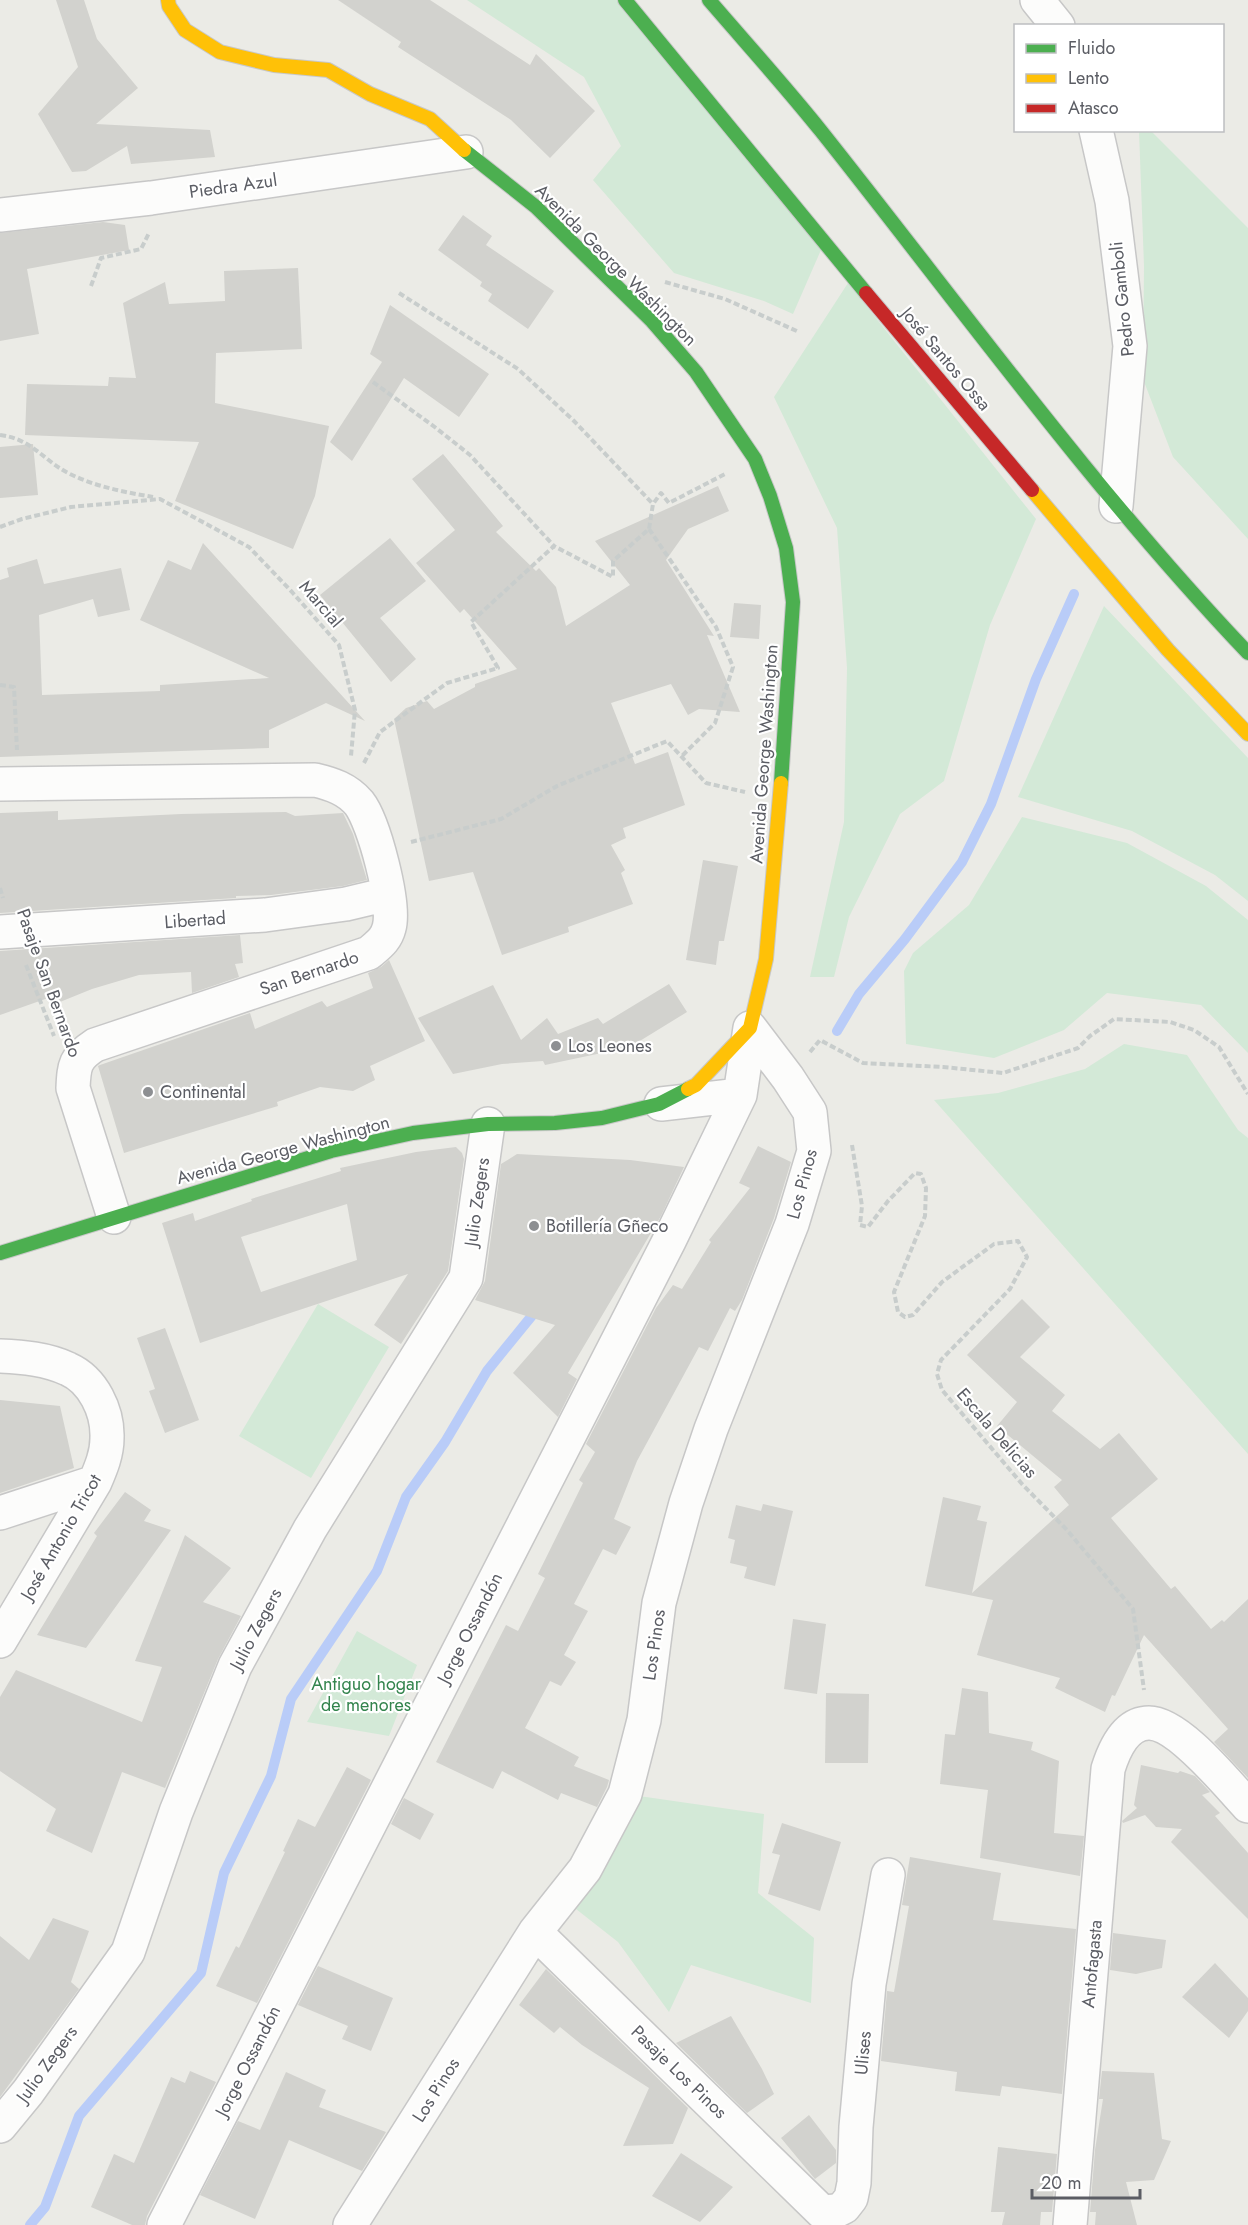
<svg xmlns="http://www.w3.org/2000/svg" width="1248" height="2225" viewBox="0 0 1248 2225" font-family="Jost,sans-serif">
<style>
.green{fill:#d3e9d7}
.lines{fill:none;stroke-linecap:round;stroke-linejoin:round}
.stream{stroke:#b9ccf8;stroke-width:10}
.building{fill:#d2d2ce;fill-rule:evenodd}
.street-casing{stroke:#c7c7c7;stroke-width:36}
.fast-casing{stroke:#c8c8c8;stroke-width:16}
.slow-casing{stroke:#c8c8c8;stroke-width:16}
.jam-casing{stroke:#c8c8c8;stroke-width:16}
.path{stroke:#c8cdcc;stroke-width:4;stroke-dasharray:6 3;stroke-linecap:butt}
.street{stroke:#fcfcfb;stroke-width:33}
.fast{stroke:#4caf50;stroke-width:14}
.slow{stroke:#ffc107;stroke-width:14}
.jam{stroke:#c62828;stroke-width:14}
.poi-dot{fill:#8d8f92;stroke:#fff;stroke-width:2}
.labels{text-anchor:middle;stroke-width:4.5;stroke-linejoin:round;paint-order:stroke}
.street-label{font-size:18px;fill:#5b5d64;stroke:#fff}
.poi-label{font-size:18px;fill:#5b5d64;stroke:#fff;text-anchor:start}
.park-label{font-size:18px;fill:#33844d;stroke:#fff}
</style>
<rect width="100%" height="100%" fill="#ebebe6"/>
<path class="green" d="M467,0H622L824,243L793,314L764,301L674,273L593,180L621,146L584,77Z
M1139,131H1151L1248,228V539L1173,457L1143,379L1144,266Z
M848,283L1036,519L990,625L944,781L900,814L849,917L834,977H810L844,822L847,668L837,528L774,397Z
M1104,606L1248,758V901L1215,875L1132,831L1018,797Z
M1022,817L1127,843L1206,886L1248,920V1053L1201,1005L1107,993L1064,1030L994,1058L906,1044L904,971L913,953L969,905Z
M1124,1044L1187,1055L1238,1130L1248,1138V1454L934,1100L998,1093L1085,1069Z
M318,1304L389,1347L311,1478L239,1436Z
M357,1631L417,1665L389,1736L307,1722Z
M625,1794L764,1814L758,1893L814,1938L811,2003L691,1965L669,2012L618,1942L562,1898Z"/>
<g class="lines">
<path class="stream" d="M837,1031L859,994L905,939L962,862L991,804L1036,679L1074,594
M30,2225L45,2207L79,2116L201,1973L224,1873L271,1776L291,1699L377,1571L406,1497L445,1442L487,1371L539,1307"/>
</g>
<path class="building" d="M56,0H84L97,39L138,88L96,124L210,130L215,157L131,164L127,146L86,171L72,172L38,114L78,67Z
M338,0H430L530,65L536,54L595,111L550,158L511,120L398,47L401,42Z
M463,215L492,236L486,245L554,291L528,329L488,301L492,294L480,286L482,282L438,250Z
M103,222L125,225L129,250L27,269L39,334L0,341V233Z
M298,268L302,349L216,353L215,403L329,426L315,496L293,549L175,501L199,442L25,435L27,384L108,386L109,377L136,378L123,303L165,282L169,304L225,301L224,271Z
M390,305L489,374L459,417L404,378L352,461L330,442L382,362L370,354Z
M33,444L38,495L0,498V447Z
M443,454L503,526L496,532L536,571L539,568L556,587L566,626L630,585L595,541L718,486L729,511L688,529L666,560L714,636L707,635L740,712L699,709L688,715L671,684L611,703L635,764L668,752L685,805L623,828L626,838L611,845L625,870L621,873L633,904L568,927L569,932L502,955L473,872L429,881L394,719L406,708L427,701L434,709L475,687V684L517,669L464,609L460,613L416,563L455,530L412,479Z
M390,538L426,581L380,618L416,659L391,682L320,595Z
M203,543L365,721L326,703L269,730V748L0,757V580L9,577L7,568L37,559L44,584L121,568L130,610L98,617L93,599L39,615L42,695L160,691V685L269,678L140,620L168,560L191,570Z
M734,603L761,605L759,639L730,637Z
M58,811V820L181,814L286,812L295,816L343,813L353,834L367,880L343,886L271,895L236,896V898L0,913V813Z
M703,860L738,866L724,941H719L716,965L686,960Z
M240,935L243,963L235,964L239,977L192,993L191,972L139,975L92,989L55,1004L51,997L0,1015V951Z
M389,960L425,1041L370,1066L375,1080L353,1091L320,1087L277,1102L278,1106L124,1153L98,1066L100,1065L250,1013L255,1029L322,1001L327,1007L373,988L368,973L381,967Z
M669,984L687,1012L630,1047L545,1065L543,1061L502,1064L453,1074L418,1018L493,985L521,1040L547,1018L558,1034L598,1018L603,1024Z
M758,1146L791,1162L774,1218L742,1300L735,1311L730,1308L708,1351L699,1347L637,1461L614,1519L631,1527L616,1555L603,1549L574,1604L588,1611L564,1655L576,1662L561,1686L550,1681L525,1728L579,1757L574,1766L609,1780L607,1787L597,1807L561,1793L558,1800L502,1771L493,1789L436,1762L506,1625L518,1631L545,1578L538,1574L583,1483L579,1480L595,1452L586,1444L656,1308L673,1285L682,1289L711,1242L709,1240L750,1188L739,1183Z
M456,1147L462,1153L464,1159L448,1271L401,1344L374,1325L408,1274L200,1343L162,1223L193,1213L195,1221L252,1201L251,1199L341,1171L340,1168L416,1152ZM347,1204L357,1260L261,1292L241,1237Z
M517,1154L630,1160L684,1167L661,1216L568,1373L577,1379L558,1417L513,1373L555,1325L475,1300L485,1281L501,1164Z
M1022,1299L1050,1327L1020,1357L1065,1395L1052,1411L1100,1449L1119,1433L1158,1479L1111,1518L1171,1589L1175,1586L1211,1629L1222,1620L1224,1622L1248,1599V1778L1214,1742L1228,1729L1144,1635L1115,1696L1112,1695L1105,1712L1055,1688L1060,1678L977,1655L993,1600L925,1586L943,1497L981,1506L977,1520L987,1522L972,1593L1069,1505L1054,1487L1062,1480L997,1426L1017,1402L967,1355Z
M165,1328L199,1420L165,1433L149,1391L155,1389L137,1338Z
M0,1400L60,1406L74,1468L0,1493Z
M125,1492L151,1510L144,1521L171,1530L86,1648L37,1635L97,1536L94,1533Z
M763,1504L793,1511L775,1586L744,1578L747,1567L730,1563L735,1540L728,1538L736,1505L761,1511Z
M185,1535L231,1568L203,1602L241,1616L218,1659L165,1788L122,1772L92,1853L46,1831L56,1809L0,1771V1697L16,1670L142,1722L162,1667L135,1661Z
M793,1619L826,1624L817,1694L784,1689Z
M962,1688L988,1692L989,1733L1033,1742L1031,1750L1059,1761L1054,1833L1084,1836L1080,1876L980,1858L988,1790L940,1784L945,1734L955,1735Z
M826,1693L869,1694L868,1763H825Z
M1141,1765L1178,1773L1180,1771L1195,1776L1210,1792L1202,1795L1220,1813L1215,1816L1248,1853V1919L1171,1842L1182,1829L1156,1827L1145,1815L1123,1823L1122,1821L1137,1808L1134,1805Z
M347,1767L371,1780L257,2003L216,1986L236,1946L239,1948L285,1852L283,1851L298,1819L315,1827Z
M404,1798L434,1814L420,1840L391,1824Z
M782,1823L841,1842L820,1911L768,1894L780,1855L772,1853Z
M910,1857L1001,1873L993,1920L1076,1929L1062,2094L1002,2086L1000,2096L955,2091L957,2072L881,2061L887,1991L894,1992L909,1906L902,1905Z
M53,1918L89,1931L71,1982L79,1989L0,2097V1936L29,1960Z
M1113,1933L1166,1940L1162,1968L1136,1974L1110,1970Z
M1215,1963L1248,1998V2011L1229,2038L1182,1997Z
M318,1966L393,1998L371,2051L342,2039L348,2026L298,2005Z
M546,1969L688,2108L673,2144L623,2146L649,2088L582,2045L560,2027L554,2033L519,2005Z
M731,2016L762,2069L774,2094L747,2113L676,2043Z
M190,2071L216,2082L147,2216L145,2225H132L91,2207L114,2154L134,2163L171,2077L185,2083Z
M1102,2071L1154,2073L1162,2139L1171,2141L1154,2180L1126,2182L1137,2225H1095L1096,2212H1090L1095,2150L1103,2099H1099Z
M286,2072L326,2090L319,2107L386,2132L362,2171L289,2140L255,2219L200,2195L238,2121L260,2130Z
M809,2115L836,2150V2163L815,2179L781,2138Z
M998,2147L1057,2154L1052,2212H1041L1040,2225H1002L1005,2212H991Z
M681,2153L733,2187L700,2222L652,2196Z"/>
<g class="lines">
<g class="street-casing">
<path id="street" d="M1037,0L1058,26
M1096,130L1112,201L1130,346L1116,506
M0,215L151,198L466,152
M0,784L315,780C332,784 347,789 359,803C374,822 396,905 389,928C386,940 378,945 369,953L95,1045C75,1058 74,1065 73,1088L114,1217
M0,932L265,915L346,904L388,894
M661,1104L740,1095
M0,1356C23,1357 47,1359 68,1369C93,1380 108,1411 107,1438C107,1454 101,1468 95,1482L0,1641
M0,1513L95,1482
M535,1932L822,2212L836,2211L844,2207L851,2198L854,2183L856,2127L869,1984L888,1875
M0,2126L28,2092L128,1952L176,1812L235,1666L310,1529L466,1278L488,1124
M164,2225L669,1241L740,1095L750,1028
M350,2225L535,1932L585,1869L625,1794L644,1720L659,1603L686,1503L711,1429L792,1224L814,1151L810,1112L788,1078L750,1028
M1070,2225L1108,1769C1114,1750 1125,1723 1149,1723C1179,1723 1228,1785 1248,1806"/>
</g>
<g class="fast-casing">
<path id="fast" d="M625,0L866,293
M709,0C746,43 785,86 821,131C961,307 1093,490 1248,653
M464,150L536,207L651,320L696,372L755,459L770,496L786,548L793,602L781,783
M0,1253L331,1151L413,1133L488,1124L555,1123L602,1118L659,1104L688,1089"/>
</g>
<g class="slow-casing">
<path id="slow" d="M168,0L169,6L185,30L220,52L274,65L328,70L370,94L430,119L464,150
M1032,490L1168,650L1248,734
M688,1089L696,1085L750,1028L766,959L781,783"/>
</g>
<g class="jam-casing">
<path id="jam" d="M866,293L1032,490"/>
</g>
<path class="path" d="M665,282L725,299L799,332
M91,286L101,258L141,249L149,233
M399,293L518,369L573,420L653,504
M373,382L436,428L470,455L554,546
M0,435C32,439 43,460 68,473C96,487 124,492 153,497
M0,527L22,519L71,507L160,499L249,547L292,592L339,645L355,710L351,756
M649,529L716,627L733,667L715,723L681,757
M0,685L14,687L17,750
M364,763L380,732L447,683L498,668L471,622L554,546L613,577V561L649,529L653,504L661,493L669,503L725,474
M411,842L501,819L557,786L667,741L706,783L745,792
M0,888L3,898
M26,965L54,1036
M810,1052L820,1040L863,1063L943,1067L1003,1073L1078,1048L1090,1036L1114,1019L1170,1022L1194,1030L1219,1047L1248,1094
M852,1145L862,1206L860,1225L868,1227L888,1201L915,1173L921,1174L926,1188L925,1216L894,1292L898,1312L905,1317L913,1315L942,1282L994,1244L1018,1241L1027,1257L1010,1289L941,1360L937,1374L942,1390L1022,1484L1067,1530L1133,1609L1144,1690"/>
<use href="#street" class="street"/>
<use href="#fast" class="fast"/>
<use href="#slow" class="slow"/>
<use href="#jam" class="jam"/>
</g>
<g class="poi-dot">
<circle cx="556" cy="1046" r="6"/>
<circle cx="148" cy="1092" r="6"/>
<circle cx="534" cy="1226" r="6"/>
</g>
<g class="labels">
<g class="street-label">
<text transform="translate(233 186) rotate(-8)" y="6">Piedra Azul</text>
<text transform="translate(616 265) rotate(45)" y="6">Avenida George Washington</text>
<text transform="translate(1122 299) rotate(-96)" y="6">Pedro Gamboli</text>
<text transform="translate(946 359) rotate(50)" y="6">José Santos Ossa</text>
<text transform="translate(321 604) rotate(49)" y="6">Marcial</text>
<text transform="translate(764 754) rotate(-86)" y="6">Avenida George Washington</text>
<text transform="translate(195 920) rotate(-4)" y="6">Libertad</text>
<text transform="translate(309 973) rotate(-19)" y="6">San Bernardo</text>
<text transform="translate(49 983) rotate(70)" y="6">Pasaje San Bernardo</text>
<text transform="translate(283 1150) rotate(-15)" y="6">Avenida George Washington</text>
<text transform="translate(802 1184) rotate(-75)" y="6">Los Pinos</text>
<text transform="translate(477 1202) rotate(-82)" y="6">Julio Zegers</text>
<text transform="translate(997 1433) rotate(49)" y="6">Escala Delicias</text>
<text transform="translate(61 1537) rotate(-60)" y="6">José Antonio Tricot</text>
<text transform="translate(470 1628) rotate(-63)" y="6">Jorge Ossandón</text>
<text transform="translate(256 1629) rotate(-62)" y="6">Julio Zegers</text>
<text transform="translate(654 1645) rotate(-82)" y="6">Los Pinos</text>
<text transform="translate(1092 1964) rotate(-85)" y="6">Antofagasta</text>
<text transform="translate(863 2053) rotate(-85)" y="6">Ulises</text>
<text transform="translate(248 2061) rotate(-63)" y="6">Jorge Ossandón</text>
<text transform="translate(47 2064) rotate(-54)" y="6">Julio Zegers</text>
<text transform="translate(679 2072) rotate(44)" y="6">Pasaje Los Pinos</text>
<text transform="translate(436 2090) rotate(-58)" y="6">Los Pinos</text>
</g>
<g class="poi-label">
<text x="568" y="1052">Los Leones</text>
<text x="160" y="1098">Continental</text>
<text x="546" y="1232">Botillería Gñeco</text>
</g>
<g class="park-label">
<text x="366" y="1690">Antiguo hogar<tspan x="366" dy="21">de menores</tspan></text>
</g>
</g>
<rect x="1014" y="24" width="210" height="108" fill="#ffffff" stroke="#bdbec1" stroke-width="1.5"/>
<rect x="1026" y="44" width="30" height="9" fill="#4caf50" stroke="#bdbec1" stroke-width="1.5"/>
<text x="1068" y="54" font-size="18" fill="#5b5d64">Fluido</text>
<rect x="1026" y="74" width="30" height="9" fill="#ffc107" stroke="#bdbec1" stroke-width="1.5"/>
<text x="1068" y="84" font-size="18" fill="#5b5d64">Lento</text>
<rect x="1026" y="104" width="30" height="9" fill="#c62828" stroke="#bdbec1" stroke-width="1.5"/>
<text x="1068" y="114" font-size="18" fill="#5b5d64">Atasco</text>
<path d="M1032 2189v9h108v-9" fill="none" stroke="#5b5d64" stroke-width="3"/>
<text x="1041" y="2189" font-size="18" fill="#5b5d64" stroke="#ffffff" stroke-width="4.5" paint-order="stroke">20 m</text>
</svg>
